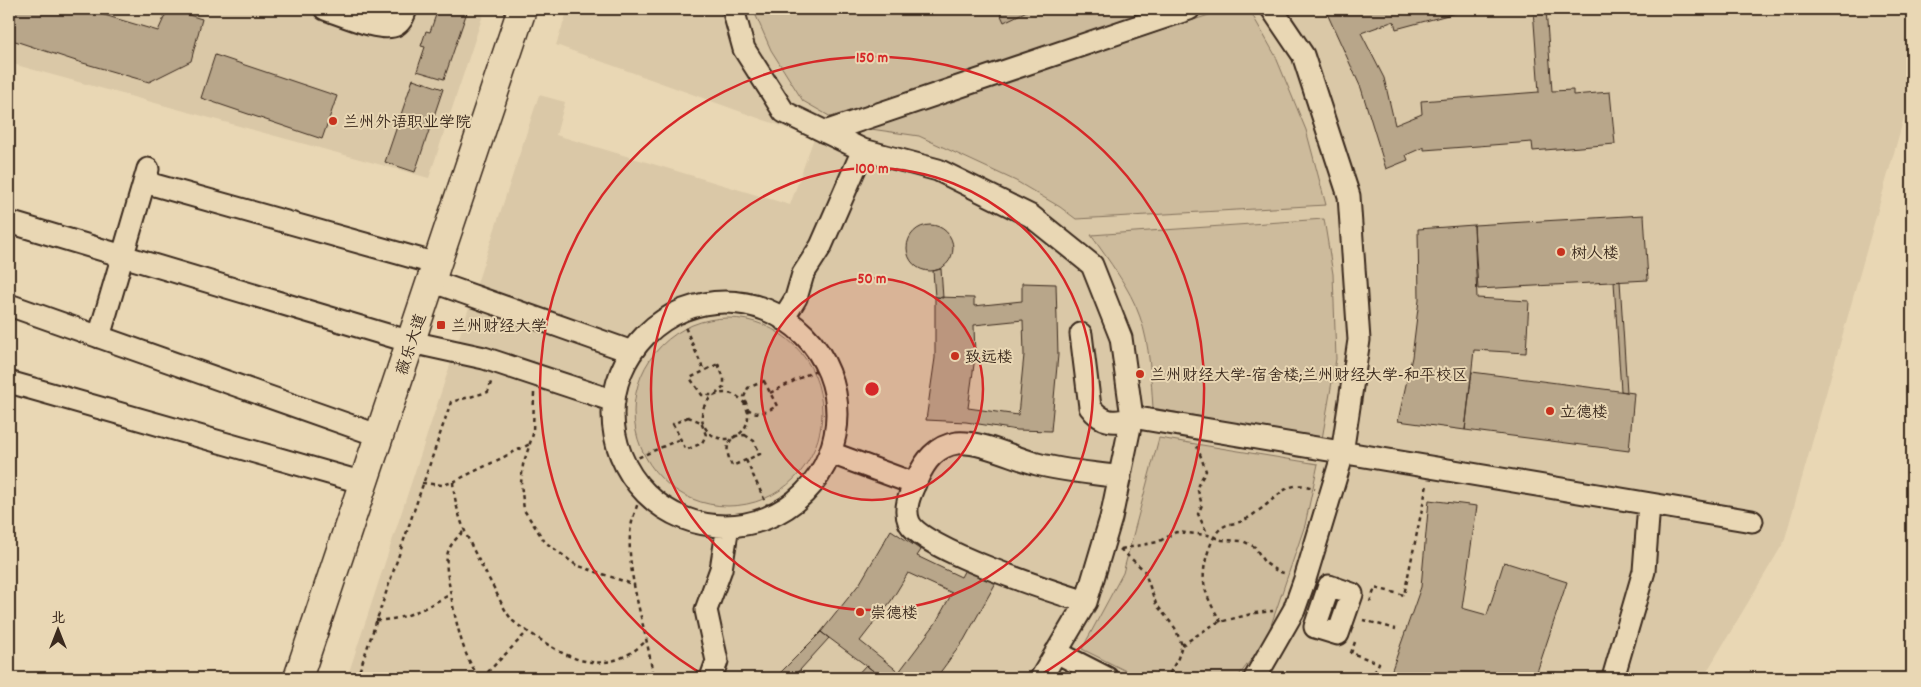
<svg xmlns="http://www.w3.org/2000/svg" width="1921" height="687" viewBox="0 0 1921 687" font-family="Dekko,'LXGW WenKai TC',sans-serif">
<style>
.built{fill:#dac8a7}
.green{fill:#cdbb9c;stroke:#84725d}
.building{fill:#b8a68a;stroke:#3b2a1e;fill-rule:evenodd}
.lines{fill:none;stroke-linecap:round;stroke-linejoin:round}
.minor-casing{stroke:#3b2a1e;stroke-width:25}
.major-casing{stroke:#3b2a1e;stroke-width:31}
.path{stroke:#3b2a1e;stroke-width:2.5;stroke-dasharray:4 4;stroke-linecap:butt}
.minor{stroke:#e9d7b4;stroke-width:21}
.major{stroke:#e9d7b4;stroke-width:28}
.ring{fill:none;stroke:#d62828;stroke-width:2.5}
.poi-dot{fill:#c8321e;stroke:#e9d7b4;stroke-width:2}
.labels{text-anchor:middle;stroke-width:4;stroke-linejoin:round;paint-order:stroke}
.poi-label{font-size:16px;fill:#3b2a1e;stroke:#e9d7b4;text-anchor:start}
.street-label{font-size:16px;fill:#3b2a1e;stroke:#e9d7b4}
.centre{fill:#d62828;stroke:#e9d7b4;stroke-width:2.5}
.ring-label{font-size:15px;text-anchor:middle;font-weight:bold;fill:#d62828;stroke:#e9d7b4;stroke-width:4;stroke-linejoin:round;paint-order:stroke}
</style>
<rect width="100%" height="100%" fill="#e9d7b4"/>
<filter id="ink" filterUnits="userSpaceOnUse"><feTurbulence type="fractalNoise" baseFrequency=".02" numOctaves="2"/><feDisplacementMap in="SourceGraphic" scale="10" xChannelSelector="R" yChannelSelector="G"/><feConvolveMatrix kernelMatrix="1 2 1 2 8 2 1 2 1" color-interpolation-filters="sRGB"/></filter>
<g filter="url(#ink)">
<path class="built" d="M9,9H485L429,178L9,63Z
M568,9H1912V89L1784,542L1703,678H347L539,95L565,102L556,135L790,205L814,138L556,45Z"/>
<path class="green" d="M753,9H1164L831,117L803,101L771,50Z
M1227,9H1249L1275,55L1306,130L1326,205L1076,219L1060,207L1016,181L919,136L864,128Z
M1324,219L1333,274L1336,359L1322,439L1153,408C1151,379 1150,345 1140,317C1130,288 1109,261 1091,235Z
M634 412a94 94 0 1 1 188 0a94 94 0 1 1-188 0Z
M1159,438L1318,464L1305,525L1266,640L1237,678H1140L1082,649L1123,573Z"/>
<path class="building" d="M9,9H84L158,31L168,9L202,19L191,61L149,82L76,61L9,39Z
M438,9H468L444,79L417,71L425,47L421,46L426,31L430,32Z
M998,9H1031L1004,22Z
M1325,9H1470L1396,29L1394,21L1361,33L1384,78L1395,125L1422,114L1421,101L1539,92L1533,9H1546L1552,91L1573,90V95L1610,92L1615,144L1533,151L1532,142L1424,150V147L1406,155L1408,160L1386,169L1361,88Z
M215,55L337,96L322,139L201,98Z
M413,79L443,89L415,172L385,162Z
M1644,215L1648,280L1478,289L1474,225Z
M1474,225L1477,298L1529,301L1526,353L1474,350L1465,430L1398,421L1412,357L1419,300L1418,229Z
M907 248a23 23 0 1 1 46 0a23 23 0 1 1-46 0Z
M941,269L943,298L935,297L933,271Z
M1620,281L1627,392L1621,391L1614,282Z
M1022,283L1056,284L1058,355L1051,431L1017,430L966,422L926,420L935,358V297L974,298V306L1022,301ZM1023,320L1024,355L1018,415L968,408L975,357L974,325Z
M1472,372L1634,393L1629,451L1465,430Z
M1429,500L1477,506L1462,608L1487,615L1504,562L1567,582L1535,678H1389L1421,587Z
M891,530L921,550L917,556L961,577L970,560L998,579L964,640L936,678H883L821,632L860,583ZM908,573L952,593L935,624L899,672L860,641L891,601Z
M821,632L829,638L800,670L790,678H775Z
M866,665L878,675L875,678H854Z
M800,670L808,678H790Z"/>
<g class="lines">
<g class="minor-casing">
<path id="minor" d="M325,9C341,14 382,33 396,25C402,21 404,15 406,9
M733,9L744,49L784,112L863,150L938,170L1031,216L1092,265L1121,338L1132,417L1111,518L1086,602L1041,678
M825,132L1189,9
M144,182L437,264
M9,222L411,342L484,358L614,401
M431,281L632,352
M613 414a112 112 0 1 1 224 0a112 112 0 1 1-224 0Z
M9,305L380,436
M783,319L796,298L803,274L821,246L863,150
M1081,334L1090,407C1101,422 1115,425 1132,417L1752,521
M99,337L148,169
M9,382L364,483
M831,453L915,484
M1329,586L1352,594L1338,634L1315,627Z
M1086,602C1054,592 920,549 909,522C903,507 911,492 917,479C925,461 936,446 957,443C981,441 1014,458 1037,464C1064,471 1093,473 1120,477
M1056,652L1107,678
M711,678L717,661L706,610L721,569L728,526
M1255,678L1294,610L1305,579L1341,460L1359,340L1349,196L1303,55L1272,9
M1613,678L1644,571L1649,504"/>
</g>
<g class="major-casing">
<path id="major" d="M298,678L522,9"/>
</g>
<path class="path" d="M679,313L704,371
M718,364L724,378V387L715,395H702L690,378Z
M764,381L777,406C767,411 758,417 748,409L744,397L748,388Z
M534,393L533,434L523,465L521,483L524,510L545,542L576,565L635,585
M770,393L826,365
M702 416a23 23 0 1 1 46 0a23 23 0 1 1-46 0Z
M688,417L701,422L706,435L702,443L686,450L673,424Z
M745,435L754,441L760,454L732,466C727,454 724,445 735,436Z
M1197,446L1206,471L1197,487L1202,505L1198,514L1208,535
M746,460L772,516
M624,464L680,439
M453,482C456,523 475,553 494,588C499,598 505,612 513,621C520,627 530,633 538,638C576,665 611,675 647,640
M422,483L443,485L453,482L530,444
M642,490C638,504 631,520 630,534C627,582 648,631 653,678
M463,532C449,545 445,552 447,571C451,596 461,664 482,678
M1120,549L1144,570L1156,604L1175,628L1182,645L1178,658L1167,678
M1121,549L1158,542L1176,532L1208,535L1222,540L1243,541L1255,547L1264,562L1277,571L1287,574
M1370,602L1375,588L1404,595L1427,485
M376,620C405,621 426,607 451,594
M1363,620L1396,629
M1221,622C1205,595 1198,581 1209,549C1212,541 1215,532 1223,527C1228,523 1236,524 1242,521C1247,519 1253,515 1258,511C1278,498 1287,477 1315,489
M1355,642L1351,653L1379,663L1372,678
M1182,645L1216,623L1255,613L1273,611
M357,678L451,402L488,392L492,379
M482,678L528,631"/>
<use href="#minor" class="minor"/>
<use href="#major" class="major"/>
</g>
</g>
<circle cx="872" cy="389" r="111" fill="#d62828" fill-opacity=".12"/>
<g class="ring">
<circle cx="872" cy="389" r="111"/>
<circle cx="872" cy="389" r="221"/>
<path d="M709 678A332 332 0 1 1 1035 678"/>
</g>
<g class="poi-dot">
<circle cx="333" cy="121" r="5"/>
<circle cx="1561" cy="252" r="5"/>
<rect x="436" y="320" width="10" height="10" rx="2.5"/>
<circle cx="955" cy="356" r="5"/>
<circle cx="1140" cy="374" r="5"/>
<circle cx="1550" cy="411" r="5"/>
<circle cx="860" cy="612" r="5"/>
</g>
<g class="labels">
<g class="poi-label">
<text x="343" y="127">兰州外语职业学院</text>
<text x="1571" y="258">树人楼</text>
<text x="451" y="331">兰州财经大学</text>
<text x="965" y="362">致远楼</text>
<text x="1150" y="380">兰州财经大学-宿舍楼;兰州财经大学-和平校区</text>
<text x="1560" y="417">立德楼</text>
<text x="870" y="618">崇德楼</text>
</g>
<g class="street-label">
<text transform="translate(410 344) rotate(-72)" y="6">薇乐大道</text>
</g>
</g>
<circle cx="872" cy="389" r="8" class="centre"/>
<g class="ring-label">
<text x="872" y="62">150 m</text>
<text x="872" y="173">100 m</text>
<text x="872" y="283">50 m</text>
</g>
<rect width="1921" height="687" fill="none" stroke="#e9d7b4" stroke-width="30"/>
<rect x="15" y="15" width="1891" height="657" fill="none" stroke="#3b2a1e" stroke-width="2" filter="url(#ink)"/>
<g transform="translate(58 630)" stroke="#e9d7b4" stroke-width="4" paint-order="stroke">
<path d="M0-4L9 19L0 12L-9 19Z" fill="#3b2a1e"/>
<text y="-8" font-size="14" font-weight="bold" text-anchor="middle" fill="#3b2a1e">北</text>
</g>
</svg>
